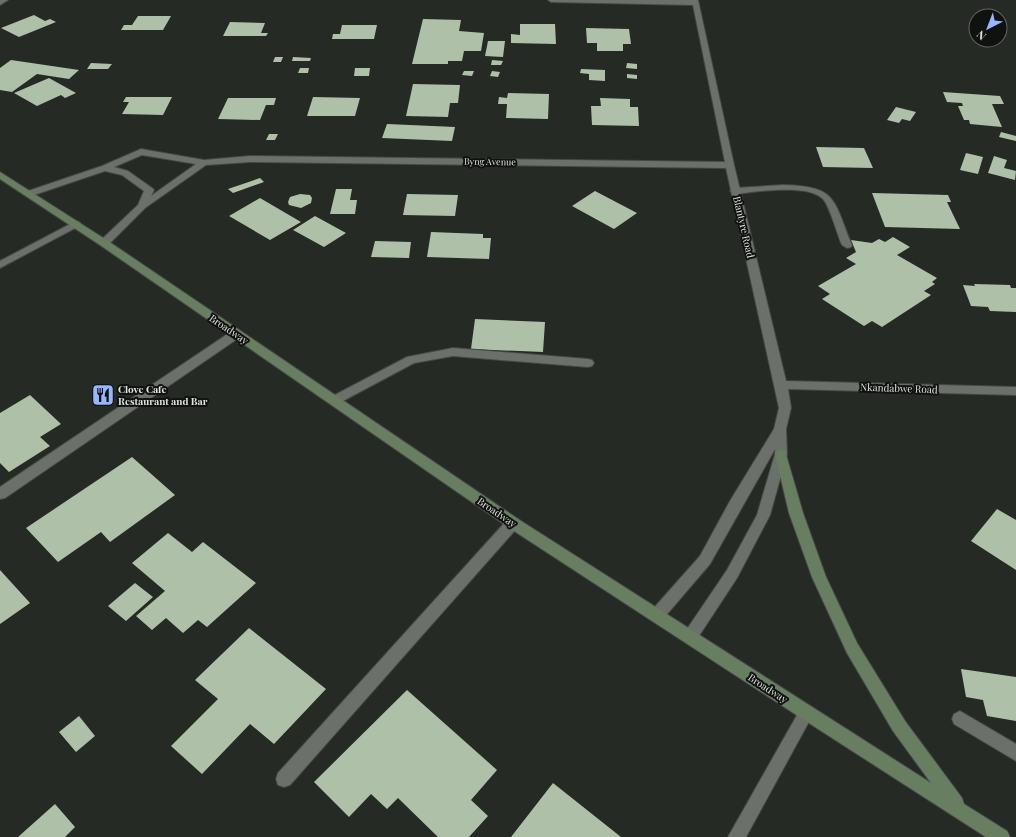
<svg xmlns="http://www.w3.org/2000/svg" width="1016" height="837" viewBox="0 0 1016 837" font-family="'Playfair Display',serif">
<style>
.building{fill:#aec1a8}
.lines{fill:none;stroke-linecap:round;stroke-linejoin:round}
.lane-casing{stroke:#454845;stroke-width:2}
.street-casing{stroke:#454845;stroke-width:2}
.secondary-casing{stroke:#454845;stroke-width:2}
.lane{fill:#6c706b;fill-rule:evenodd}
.street{fill:#6c706b;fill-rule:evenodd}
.secondary{fill:#687e60;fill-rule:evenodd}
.labels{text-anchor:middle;stroke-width:4;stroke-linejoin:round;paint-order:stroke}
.far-street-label{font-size:9px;fill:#e0e2e0;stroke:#101210}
.street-label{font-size:10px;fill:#e0e2e0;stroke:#101210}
.poi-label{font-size:10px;font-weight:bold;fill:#e0e2e0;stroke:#101210;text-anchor:start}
</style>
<rect width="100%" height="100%" fill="#262a25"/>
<path class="building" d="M34,15L45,21L50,19L56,22L19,37L1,28Z
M138,16H171L163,30H121L124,25H132Z
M423,19L461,20L459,31L484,33L481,51H464L462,61H448V64H412Z
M230,22L265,23L261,33H268L266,36H223Z
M520,24H555L556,44L511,43V34L520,35Z
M342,25H377L374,39H332L333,34H340Z
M586,28L629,29L631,44H623V51H597V43H587Z
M488,41H505L503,57L485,56Z
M275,57H283L281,62H273Z
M293,57L311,58L310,61H292Z
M11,60L79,70L69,79L37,74L12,92L0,90V68Z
M492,60L503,61L501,65H491Z
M91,63L112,64L108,69H87Z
M627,63L637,64V69L626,68Z
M300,68H309L308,73H298Z
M355,68H370L369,76H354Z
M581,69L605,70V81L589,80V74L580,73Z
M464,71H474L472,76L462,75Z
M492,71L500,72L498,77L490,76Z
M627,74L637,75V79L627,78Z
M49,78L76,93L65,98L61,95L37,106L14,93Z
M413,84L460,85L458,103H450L448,117L406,116Z
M943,92L1000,96L1004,104H992L1002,127L970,124L969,120H964L958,106H963L962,103L947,102Z
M508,93L549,94L548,119L506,118L507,104H498L499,97L507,98Z
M126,97H172L163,115L122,114L129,102H123Z
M313,97L360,98L355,116H307Z
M228,98H276L274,105H266L260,120L218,119Z
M600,98L630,99V107H638L639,126L592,125L591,106H601Z
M896,107L916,112L910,121L902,119L899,123L887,120Z
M387,124L455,127L452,141L382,138Z
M1001,132L1016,136V141L999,137Z
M269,134H278L275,140H266Z
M816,147L864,148L873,168L823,167Z
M966,153L983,157L978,174L960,170Z
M994,156L1007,160L1004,168L1016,171L1015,180L988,173Z
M260,178L264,182L233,193L228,189Z
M336,189H352L350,200H357L355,214H330Z
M595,191L637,213L614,229L572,206Z
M872,193L948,195L951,202H947L960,229L885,227Z
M300,194L310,195L312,198L311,203L301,208L289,205L288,202L290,197Z
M407,194L458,195L455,216L403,215Z
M260,198L301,222L270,240L229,216Z
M315,216L346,233L324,247L293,230Z
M431,232L483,234V238H491L489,259L427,257Z
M893,237L910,247L897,255L937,278L932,282L935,284L924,291L931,295L882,327L872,321L864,326L822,299L830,294L818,286L856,264L846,258L856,252L851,240L872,243L879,239L885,242Z
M375,241L411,242L409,258L371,257Z
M974,284L1010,285L1011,288H1016V312L990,311L988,307L971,306L963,285L975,286Z
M475,319L545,322L543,352L471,349Z
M30,395L61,424L40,437L50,446L9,472L0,463V413Z
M132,457L175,495L110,542L101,532L58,562L26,528Z
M997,509L1016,520V570L971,541Z
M168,533L192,552L203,542L256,583L207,627L198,620L183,633L166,618L152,630L136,616L165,591L132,563Z
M0,570L30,603L0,624Z
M135,583L153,597L126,621L108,606Z
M249,628L326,689L274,744L250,724L202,774L171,746L218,699L195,680Z
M961,669L1016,677V721L987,716L983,700L966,697Z
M407,690L497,770L471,800L488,816L469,837H438L398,798L387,809L371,794L349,817L314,782Z
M79,716L95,736L76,752L59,732Z
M553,783L621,837H511Z
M55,804L75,827L65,837H18Z"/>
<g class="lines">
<g class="lane-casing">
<path id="lane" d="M141,149L204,160L250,156L254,159L250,162L206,165L145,208L108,245L104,246L99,243L100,241L138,205L144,191L122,175L105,171L31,196L28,197L23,194L25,192L102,166ZM142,155L196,164L151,196L154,190L152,188L128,171L114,167Z
M783,185C838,186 833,200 852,245L851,247L847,248L842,245C837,234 830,207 823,199C808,183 755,192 735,194L730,191L735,188Z
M236,330L240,331L241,334L240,337L5,498L0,499V487L232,331Z
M453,348L588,359L592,360L594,363L592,366L588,367L453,356L414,363L339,403L335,404L331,403L329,400L331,397L407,357Z
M513,518L518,519L520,523L518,527L290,785L284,787L278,785L276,779L278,773L508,519Z
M806,706L811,708L814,713L811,718L746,837H728L801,708Z"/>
</g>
<g class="street-casing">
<path id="street" d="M0,0H8L0,5Z
M548,0H698L734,165L786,381L1016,387V395L788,389L791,408L786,429L787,454L770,515L737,578L695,642L690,644L685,642L683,637L685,632L727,570L757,515L775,454V449L710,564L662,620L657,621L652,620L650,615L652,610L700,556L730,501L774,429L779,408L726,168L250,162L246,159L250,156L725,162L693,5L551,2Z
M76,221L79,222L81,224L79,226L0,268V261Z
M960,711L1016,744V761L954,724L952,719L954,714Z"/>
</g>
<g class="secondary-casing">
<path id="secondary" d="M0,172L108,241L518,519L931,783L893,731L847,653L812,577L789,513L775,454L777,451L781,449L785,451L803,513L826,577L857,643L905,721L962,798L964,804L1007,831L1010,837H986L801,718L508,527L100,245L0,179Z"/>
</g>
<use href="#lane" class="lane"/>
<use href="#street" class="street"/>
<use href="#secondary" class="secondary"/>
</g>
<defs>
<g id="restaurant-square" transform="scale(1.15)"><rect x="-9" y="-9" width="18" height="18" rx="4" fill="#97b6fd" stroke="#101210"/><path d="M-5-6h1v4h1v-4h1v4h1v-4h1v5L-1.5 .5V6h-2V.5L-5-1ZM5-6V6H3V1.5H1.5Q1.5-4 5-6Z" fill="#111"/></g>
</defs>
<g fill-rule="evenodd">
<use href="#restaurant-square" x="103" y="395"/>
</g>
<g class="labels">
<g class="far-street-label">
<text transform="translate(490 162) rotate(1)" y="3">Byng Avenue</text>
</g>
<g class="street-label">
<text transform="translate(744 227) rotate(77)" y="4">Blantyre Road</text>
<text transform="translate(229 329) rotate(34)" y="4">Broadway</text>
<text transform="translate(899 388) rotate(2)" y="4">Nkandabwe Road</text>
<text transform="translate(497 512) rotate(34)" y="4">Broadway</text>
<text transform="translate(768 688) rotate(33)" y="4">Broadway</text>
</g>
<g class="poi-label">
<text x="118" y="393">Clove Cafe<tspan x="118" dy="12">Restaurant and Bar</tspan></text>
</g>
</g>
<g transform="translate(988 28) rotate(222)"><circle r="19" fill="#101210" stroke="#636563"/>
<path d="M0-3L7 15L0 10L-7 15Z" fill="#97b6fd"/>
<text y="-6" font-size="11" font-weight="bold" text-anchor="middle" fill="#e0e2e0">N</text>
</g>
</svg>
